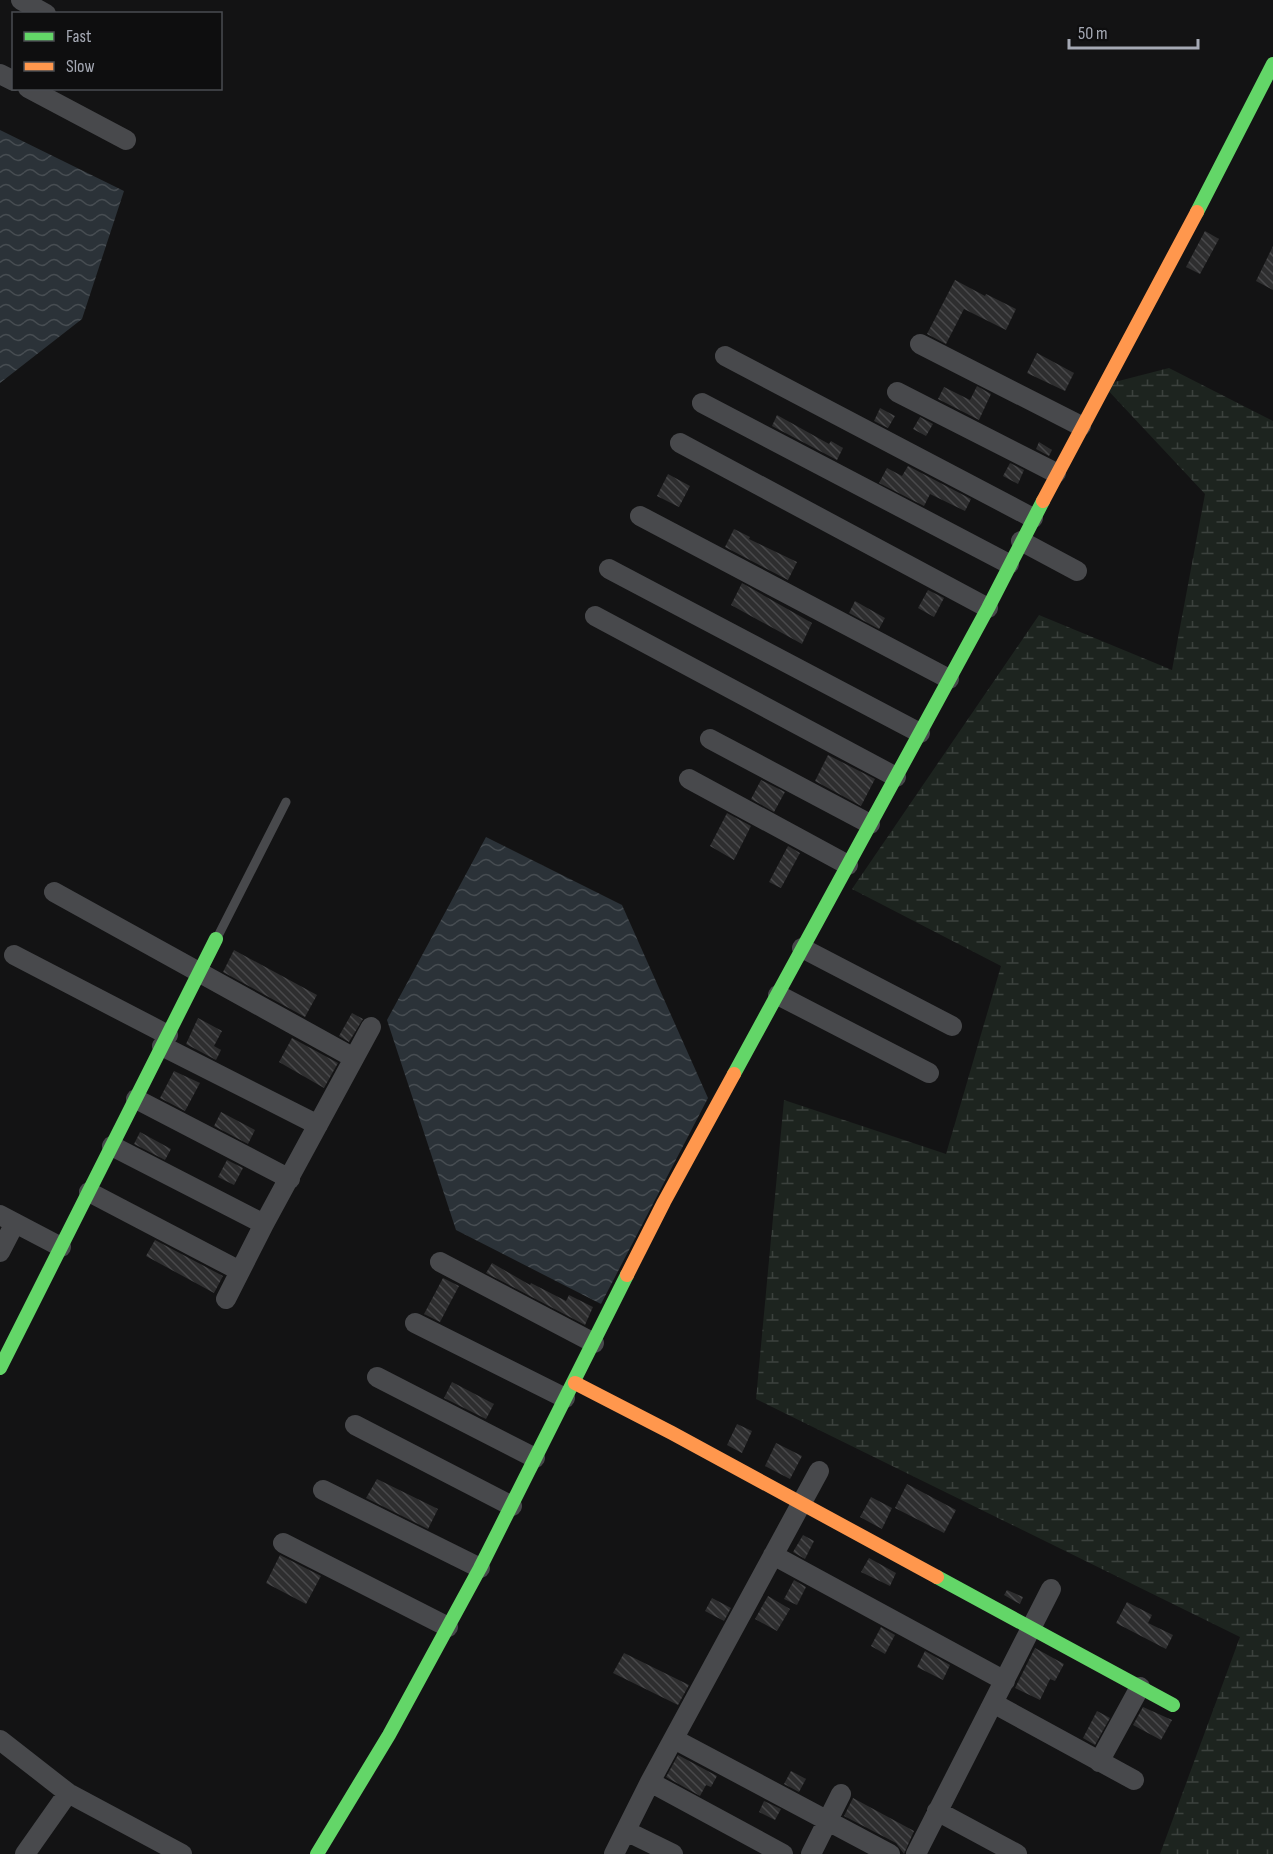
<svg xmlns="http://www.w3.org/2000/svg" width="1273" height="1854" viewBox="0 0 1273 1854" font-family="'Sofia Sans Condensed',sans-serif">
<style>
.wetland{fill:url(#wetland-marsh)}
.water{fill:url(#water-waves)}
.building{fill:url(#building-back-hatch)}
.lines{fill:none;stroke-linecap:round;stroke-linejoin:round}
.lane{stroke:#48494c;stroke-width:9}
.street{stroke:#48494c;stroke-width:20}
.fast{stroke:#63d668;stroke-width:14}
.slow{stroke:#ff974d;stroke-width:14}
</style>
<defs>
<pattern id="wetland-marsh" width="20" height="14" patternUnits="userSpaceOnUse" patternTransform="scale(1.5)"><rect width="20" height="14" fill="#1d241f"/><path d="M1 5h8M5 5V1M11 12h8M15 12V8" fill="none" stroke="#3b413d"/></pattern>
<pattern id="water-waves" width="16" height="10" patternUnits="userSpaceOnUse" patternTransform="scale(1.5)"><rect width="16" height="10" fill="#2b3238"/><path d="M0 5q4-4 8 0t8 0" fill="none" stroke="#474d52"/></pattern>
<pattern id="building-back-hatch" width="6" height="6" patternUnits="userSpaceOnUse" patternTransform="scale(1.5)"><rect width="6" height="6" fill="#2e2e2f"/><path d="M-1 5l2 2M0 0l6 6M5-1l2 2" fill="none" stroke="#49494b"/></pattern>
</defs>
<rect width="100%" height="100%" fill="#131314"/>
<path class="wetland" d="M1169,368L1273,421V1854H1160L1240,1637L756,1399L784,1100L946,1154L1001,966L852,889L1039,615L1172,670L1205,494L1103,385Z"/>
<path class="water" d="M0,130L124,191L82,319L0,383Z
M486,837L622,905L708,1098L601,1304L456,1230L387,1020Z"/>
<path class="building" d="M1205,231L1219,239L1200,274L1186,267Z
M1273,246V290L1256,281Z
M955,280L985,296L986,294L1016,309L1006,330L964,309L946,344L927,334Z
M1037,353L1074,373L1065,391L1027,373Z
M977,386L991,394L979,420L938,399L944,387L970,400Z
M880,408L895,416L888,428L874,421Z
M777,415L829,444L831,441L843,448L837,460L772,426Z
M920,417L933,424L926,436L913,429Z
M1039,442L1052,450L1049,456L1036,449Z
M1010,463L1024,470L1018,484L1003,476Z
M908,466L971,499L965,511L930,494L924,506L879,483L887,468L902,476Z
M668,474L690,486L679,507L657,496Z
M734,529L750,537L749,539L797,562L788,580L725,547Z
M742,583L812,623L802,644L731,605Z
M928,590L944,598L934,617L918,608Z
M855,601L885,618L879,629L849,613Z
M828,755L875,779L861,806L815,781Z
M761,780L785,792L774,812L751,799Z
M727,813L751,826L734,860L710,846Z
M788,846L800,853L781,888L769,882Z
M234,950L317,995L305,1017L223,972Z
M352,1013L363,1019L349,1042L339,1036Z
M198,1018L222,1031L214,1046L221,1050L216,1060L186,1044Z
M292,1038L338,1063L324,1088L279,1062Z
M174,1071L200,1083L185,1111L160,1098Z
M221,1112L255,1130L248,1144L214,1126Z
M140,1132L171,1149L165,1160L134,1144Z
M227,1160L243,1168L234,1185L218,1177Z
M155,1240L223,1276L214,1293L146,1256Z
M492,1263L530,1285L531,1283L566,1301L569,1295L593,1307L585,1325L486,1273Z
M443,1278L459,1286L440,1322L424,1314Z
M452,1382L494,1404L486,1419L444,1398Z
M737,1424L752,1431L742,1453L727,1445Z
M776,1443L802,1456L790,1479L765,1466Z
M377,1479L438,1509L428,1529L366,1498Z
M907,1484L956,1510L944,1533L895,1508Z
M871,1497L892,1508L882,1529L860,1517Z
M803,1535L814,1541L805,1559L793,1552Z
M280,1555L321,1576L306,1604L266,1583Z
M869,1558L896,1573L890,1586L861,1572Z
M794,1580L806,1587L797,1605L784,1599Z
M1007,1590L1023,1597L1020,1604L1004,1595Z
M768,1596L790,1609L777,1631L755,1619Z
M712,1598L731,1608L724,1621L705,1611Z
M1127,1602L1152,1615L1148,1623L1173,1635L1166,1649L1116,1623Z
M881,1627L895,1635L885,1654L871,1646Z
M1035,1648L1064,1664L1055,1681L1050,1679L1040,1700L1015,1688Z
M925,1651L950,1665L943,1680L917,1667Z
M624,1653L689,1685L678,1705L613,1673Z
M1143,1707L1172,1720L1161,1740L1133,1725Z
M1097,1711L1110,1718L1095,1745L1083,1738Z
M678,1755L717,1776L711,1787L706,1785L700,1796L666,1777Z
M791,1771L806,1779L799,1792L784,1784Z
M853,1798L914,1831L904,1854L896,1843L844,1816Z
M764,1801L781,1809L775,1820L759,1812Z"/>
<g class="lines">
<path class="lane" d="M218,936L286,802"/>
<path class="street" d="M21,0L46,14
M0,74L14,81
M28,88L126,140
M920,344L1081,426
M725,356L1033,518
M897,392L1056,473
M702,403L1009,564
M680,443L988,608
M640,516L949,679
M1021,541L1077,571
M609,569L920,733
M595,616L896,777
M710,739L870,824
M689,779L848,865
M54,892L354,1058
M802,948L952,1026
M14,955L168,1035
M778,995L929,1073
M162,1046L318,1125
M136,1099L290,1179
M112,1146L264,1224
M89,1192L240,1271
M0,1215L61,1247
M0,1252L15,1223
M440,1262L594,1343
M226,1299L264,1224L371,1027
M415,1323L565,1398
M377,1377L535,1458
M355,1425L512,1506
M323,1490L480,1568
M283,1543L448,1627
M773,1555L1005,1681
M993,1703L1134,1780
M674,1739L890,1854
M0,1740L68,1793L182,1854
M1099,1762L1140,1687
M650,1782L783,1854
M937,1811L1017,1854
M626,1831L673,1854
M25,1854L68,1793
M614,1854L650,1782L819,1471
M811,1854L841,1794
M916,1854L1051,1589"/>
<path class="fast" d="M1197,212L1273,64
M734,1074L988,608L1043,501
M0,1368L216,939
M937,1577L1173,1705
M317,1854L389,1735L480,1568L627,1275"/>
<path class="slow" d="M1043,501L1197,212
M627,1275L664,1202L734,1074
M575,1383L672,1433L937,1577"/>
</g>
<rect x="12" y="12" width="210" height="78" fill="#0e0e0f" stroke="#4a4c51" stroke-width="1.5"/>
<rect x="24" y="32" width="30" height="9" fill="#63d668" stroke="#4a4c51" stroke-width="1.5"/>
<text x="66" y="42" font-size="18" fill="#a5a9b4">Fast</text>
<rect x="24" y="62" width="30" height="9" fill="#ff974d" stroke="#4a4c51" stroke-width="1.5"/>
<text x="66" y="72" font-size="18" fill="#a5a9b4">Slow</text>
<path d="M1069 39v9h129v-9" fill="none" stroke="#a5a9b4" stroke-width="3"/>
<text x="1078" y="39" font-size="18" fill="#a5a9b4" stroke="#0e0e0f" stroke-width="4.5" paint-order="stroke">50 m</text>
</svg>
